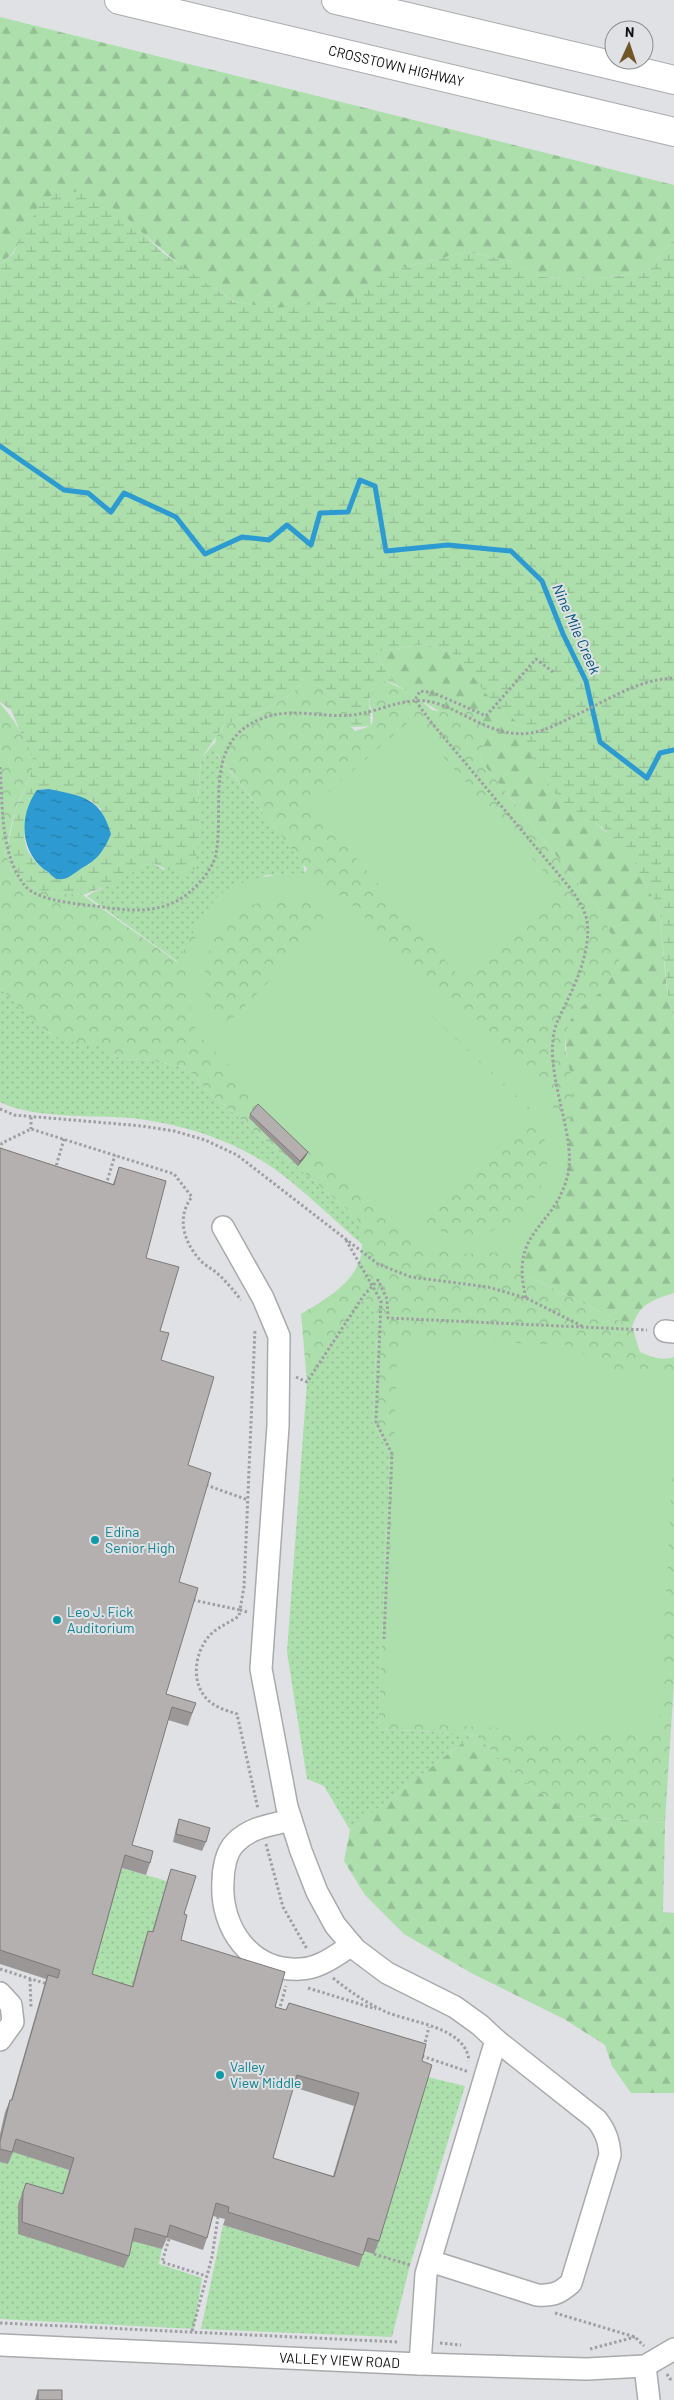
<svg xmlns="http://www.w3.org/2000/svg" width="674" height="2400" viewBox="0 0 674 2400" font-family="Barlow,sans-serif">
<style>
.grass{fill:url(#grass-dots)}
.forest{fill:url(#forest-firs)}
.wetland{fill:url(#wetland-marsh);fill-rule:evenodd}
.park{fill:url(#park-crowns)}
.garden{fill:#addfad;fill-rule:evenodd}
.water{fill:url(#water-ripples)}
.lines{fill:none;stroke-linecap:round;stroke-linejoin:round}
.stream{stroke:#2d9bd2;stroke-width:5}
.minor-casing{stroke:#a9aaac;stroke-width:24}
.highway-casing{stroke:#a9aaac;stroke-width:30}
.path{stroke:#9e9fa2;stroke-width:3;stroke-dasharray:2.5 2.5;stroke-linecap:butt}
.minor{stroke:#fff;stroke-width:21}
.highway{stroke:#fff;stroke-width:28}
.wall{fill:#9a9796;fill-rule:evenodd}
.shaded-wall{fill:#7d7b7a}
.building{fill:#b3b0af;stroke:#7d7b7a;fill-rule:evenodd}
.culture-dot{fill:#0f9aa8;stroke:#e0e1e4;stroke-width:2}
.labels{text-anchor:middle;stroke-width:4;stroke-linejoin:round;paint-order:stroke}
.street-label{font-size:14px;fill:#101112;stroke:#e0e1e4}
.culture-label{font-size:14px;fill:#0d838f;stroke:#e0e1e4;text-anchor:start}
.water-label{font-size:15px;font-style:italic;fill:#00567b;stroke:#e0e1e4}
</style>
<defs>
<pattern id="grass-dots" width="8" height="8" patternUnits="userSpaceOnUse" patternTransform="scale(1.25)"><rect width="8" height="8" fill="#addfad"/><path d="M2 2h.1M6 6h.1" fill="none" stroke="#94be94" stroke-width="1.8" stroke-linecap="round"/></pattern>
<pattern id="forest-firs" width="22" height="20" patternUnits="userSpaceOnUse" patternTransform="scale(1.25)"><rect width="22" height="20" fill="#addfad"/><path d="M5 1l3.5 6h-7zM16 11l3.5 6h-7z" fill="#94be94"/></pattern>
<pattern id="wetland-marsh" width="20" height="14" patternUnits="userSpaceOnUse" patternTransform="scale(1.25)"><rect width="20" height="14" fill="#addfad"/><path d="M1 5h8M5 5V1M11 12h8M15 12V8" fill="none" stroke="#94be94"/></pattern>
<pattern id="park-crowns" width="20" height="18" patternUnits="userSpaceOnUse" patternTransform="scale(1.25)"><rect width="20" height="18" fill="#addfad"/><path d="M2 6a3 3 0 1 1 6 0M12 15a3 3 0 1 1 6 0" fill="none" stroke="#94be94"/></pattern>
<pattern id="water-ripples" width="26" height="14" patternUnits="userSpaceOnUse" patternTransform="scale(1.25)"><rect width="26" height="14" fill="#2d9bd2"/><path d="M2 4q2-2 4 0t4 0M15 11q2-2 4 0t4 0" fill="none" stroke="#257da9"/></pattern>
</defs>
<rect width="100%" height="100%" fill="#e0e1e4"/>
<path class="grass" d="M214,743L217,755L303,863L305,874L266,875L207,910L178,962L87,896L145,865L153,863L164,870L198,797L201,759Z
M0,988L49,1033L104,1047L122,1060L143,1059L188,1068L205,1089L356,1217L362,1231L363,1245C335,1221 303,1189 273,1168C231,1139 182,1124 131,1118C94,1115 33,1119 0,1102Z
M364,1295L378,1320L372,1421L390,1455L378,1729L474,1734L350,1830L324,1786L307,1779L287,1652L307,1382Z
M121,1868L167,1881L149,1944L144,1943L129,1999L88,1987Z
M428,2077L465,2086L410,2265L392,2337L201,2329L223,2225L358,2267Z
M12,2151L69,2170L59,2206L21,2196L18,2204V2234L131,2240L162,2249L159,2264L202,2278L194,2329L0,2319V2162L8,2164Z"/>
<path class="forest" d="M0,17L674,185V239L646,272L594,279L542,277L508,260L466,252L394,270L354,299L276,309L235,302L186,270L114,209L28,229L12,254L0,264Z
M425,644L451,652L462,662L522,727L529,744L589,818L620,843L631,856L659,909L667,991L674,1018V1293C651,1301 640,1303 632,1327L529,1277L510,1252L531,1240L567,1169V1062L565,1035L570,1019L581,1007L604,989L619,963L601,912L481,761L482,750L450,718L395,684L376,652Z
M474,1734L521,1779L573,1816L665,1823L663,1912L674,1913V2093H631L612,2066L605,2045L564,2019L473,1974L404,1934L365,1895L344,1861L350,1830Z"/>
<path class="wetland" d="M60,191L85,192L114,209L125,216L163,253L234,302L276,308L354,299L372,281L394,270L466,252L508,260L542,277L594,279L646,272L674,239V1018L668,996L659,909L631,856L603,828L567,805L549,788L537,768L522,727L487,695L462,662L451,652L425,644L376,652L395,684L385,681L369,699L371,726L351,727L343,700L314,684H302L288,696L262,712L224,725L201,759L198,797L200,836L194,870L179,875L153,863L145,865L115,883L83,895L44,892L25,884L5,855L16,809L29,780L33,761L11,710L0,702V264L13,254L41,201ZM49,789L91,801L101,809L90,864L57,879C46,871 35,864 28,851C20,835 27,804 37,790Z"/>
<path class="park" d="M385,681L414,694L432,710L448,713L460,708L471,709L482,720L489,734L482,750L481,761L601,912L617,948L619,963L604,990L581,1007L571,1019L565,1035V1049L573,1085L566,1183L546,1223L531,1240L511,1252L529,1277L632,1327L640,1352C652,1357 661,1361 674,1357V1681L665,1823L573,1816L521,1779L474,1734L378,1729L390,1455L372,1421L378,1320L364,1295L307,1382L301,1314C340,1291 377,1268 356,1217L205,1089L188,1068L143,1059L122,1060C99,1039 83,1048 59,1038C37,1028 18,1004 0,988V704C10,713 32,747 33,761C33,778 21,794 16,809C11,824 8,840 5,855L25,884L44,892L83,895L177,962C188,946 195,924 208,909C232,878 269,875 305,873L307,869L214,750L216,737L224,725L262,712L288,696L302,684H314L343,700L348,707L351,727L355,731L371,726C380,708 355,703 385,681Z"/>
<path class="garden" d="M411,720L564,895L464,982L311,807Z
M299,873L340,895L353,906L546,1094L563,1125L568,1143L566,1183L554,1211L531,1240L510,1252L460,1254L431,1249L394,1228L197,1034C184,994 184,960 202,921C206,911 214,898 225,891C248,878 273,874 299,873ZM286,897L309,901L329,910L330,919L223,1028C218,1023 211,1017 209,1010C199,977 207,932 238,912C251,903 270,900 286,897ZM408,993L534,1112C542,1130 550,1150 546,1170C536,1223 474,1252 427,1225C413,1218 400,1200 389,1189L425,1223L532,1113Z
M413,1339L570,1345L606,1370L674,1375V1440L659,1736L385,1722L397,1355Z"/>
<path class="water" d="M49,789C83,796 101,798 111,834C104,851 97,860 82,868C74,873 67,881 57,879C54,878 50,874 48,872C20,854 18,816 37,790Z"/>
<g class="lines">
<path class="stream" d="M0,446L64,490L88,493L111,512L124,493L176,517L205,554L242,537L269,540L287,525L311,545L320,513L348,512L360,480L375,486L386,551L448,545L511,551L542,581L563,634L586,681L600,742L647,778L660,753L674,750"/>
<g class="minor-casing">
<g id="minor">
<path d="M223,1227L263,1298L279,1336L278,1426L261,1669L287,1807L301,1851L317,1892L335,1925L355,1949L387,1973L455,2007L480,2025L496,2040L426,2274L420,2364"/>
<path d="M665,1331L674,1332"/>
<path d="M291,1820C271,1825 250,1827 235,1843C226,1852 223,1869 223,1882C220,1928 251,1972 300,1969C319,1969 336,1955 352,1945"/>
<path d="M0,1993L11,2005L13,2022L0,2040"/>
<path d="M430,2261L537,2295C553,2296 560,2293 571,2283L610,2155C609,2141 606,2132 597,2120L496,2040"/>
<path id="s1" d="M0,2345L420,2364L587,2369L645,2366L674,2349"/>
<path d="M645,2366L649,2400"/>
</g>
</g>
<g class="highway-casing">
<g id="highway">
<path id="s2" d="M119,0L674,132"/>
<path d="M336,0L674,80"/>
</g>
</g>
<path class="path" d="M0,767C3,807 0,856 26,887C41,902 81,904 102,907C140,913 173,913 200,882C207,874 214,864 216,854C225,805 202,741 263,718C292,707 322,718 352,715C382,712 408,693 439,704C470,715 495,738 531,733C544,731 558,724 570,718C603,703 637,679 674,678
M0,1109L14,1115L142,1126L174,1131L205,1140L237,1155L378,1264L411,1277L488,1287L526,1298L582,1326
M31,1117V1129
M0,1150L2,1143L31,1129L174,1174L192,1197C175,1218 185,1245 202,1262C207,1267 213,1269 218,1274C226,1281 234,1291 241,1300
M55,1170L64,1139
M106,1185L115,1155
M346,1240L381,1301L376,1422L392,1454L384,1639
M526,1298C509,1230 552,1231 567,1178C578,1142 548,1083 553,1040C554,1024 561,1015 567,1001C578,979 591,947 587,921C585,909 577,898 570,888L431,722L415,700L420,691L434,693L486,716L536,659L553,672
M296,1377L307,1382L364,1295L378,1280L387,1299L388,1318L647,1330
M206,1485L248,1500
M193,1600L240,1610L244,1587L255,1329
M247,1612L240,1610L239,1616C229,1623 219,1626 210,1635C194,1653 190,1684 209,1701C217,1708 228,1711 237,1714L258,1809
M266,1844L283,1907L307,1949
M0,1969L47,1984
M333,1978C349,1991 365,2002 384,2011C410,2023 466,2026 469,2061
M30,1979L31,2008
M308,1988L376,2009
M279,2011L286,1986
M424,2047L429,2027
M422,2056L469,2072
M169,2239L162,2262L206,2276
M374,2254L410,2265
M555,2313L635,2337L644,2346
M0,2323L399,2342
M192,2331L212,2257L218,2217
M440,2343L461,2345
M590,2349L635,2337
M667,2374L670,2379H674"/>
<use href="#minor" class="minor"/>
<use href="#highway" class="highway"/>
</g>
<path class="wall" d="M250,1114L308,1152L306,1156L298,1166L249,1118Z
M0,1148L113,1184L119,1167L146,1258L160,1331L161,1360L188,1465L179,1582L166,1694L196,1703L188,1726L168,1720L132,1845L150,1863L146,1875L122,1868L92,1974L132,1986L144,1943L148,1931L152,1932L167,1881L171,1869L184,1914L181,1940L275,2007L286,2010L289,2003L426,2044L379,2241L374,2254L364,2251L359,2267L223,2225L225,2219L213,2216L207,2238L203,2250L167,2238L162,2249L132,2241L129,2256L124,2268L18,2234V2204L26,2183L62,2194L69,2170L13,2152L8,2164L0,2162V2134L5,2112L10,2100H11L46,1979L0,1964ZM293,2087L354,2106L333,2176L273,2158Z
M179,1819L206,1842L202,1851L173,1842L176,1828Z
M38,2390L62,2400H35Z"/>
<path class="shaded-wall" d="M308,1152L306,1156L298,1166L300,1161Z"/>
<path class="building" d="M258,1104L308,1152L300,1161L250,1114Z
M0,1148L114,1185L119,1167L166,1181L146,1258L179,1267L160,1331L169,1333L161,1360L214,1377L188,1465L211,1473L179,1582L198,1588L166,1694L196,1703L192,1713L172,1707L132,1845L153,1851L150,1863L125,1855L92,1974L133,1987L148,1931L153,1932L171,1869L196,1876L184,1914L187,1915L181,1940L285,1972L275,2007L286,2010L289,2003L426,2044L422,2061L432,2065L379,2241L368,2238L363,2255L228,2212L229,2207L216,2203L207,2238L170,2225L167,2237L135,2228L129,2256L22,2222L23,2192L26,2183L63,2194L74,2158L16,2139L12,2152L0,2149V2142L10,2100H12L48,1975L58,1978L60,1970L0,1950ZM297,2075L359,2093L334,2177L273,2158Z
M179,1819L210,1828L206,1842L176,1834Z
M38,2390H62V2400H38Z"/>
<g class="culture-dot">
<circle cx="95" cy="1540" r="5"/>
<circle cx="57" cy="1620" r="5"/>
<circle cx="220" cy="2075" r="5"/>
</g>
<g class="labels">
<g class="street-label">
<text dy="5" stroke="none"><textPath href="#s2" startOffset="285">CROSSTOWN HIGHWAY</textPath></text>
<text dy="5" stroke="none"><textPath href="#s1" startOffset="340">VALLEY VIEW ROAD</textPath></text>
</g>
<g class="culture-label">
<text x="105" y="1537">Edina<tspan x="105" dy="16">Senior High</tspan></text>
<text x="67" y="1617">Leo J. Fick<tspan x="67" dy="16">Auditorium</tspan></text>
<text x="230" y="2072">Valley<tspan x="230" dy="16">View Middle</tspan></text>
</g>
<g class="water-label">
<text transform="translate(576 629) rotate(66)" y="5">Nine Mile Creek</text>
</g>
</g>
<g transform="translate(629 45) rotate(3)"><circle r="24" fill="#e0e1e4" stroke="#8d8e90"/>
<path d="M0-4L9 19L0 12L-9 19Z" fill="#715628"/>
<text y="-8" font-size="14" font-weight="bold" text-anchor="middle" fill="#101112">N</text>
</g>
</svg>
